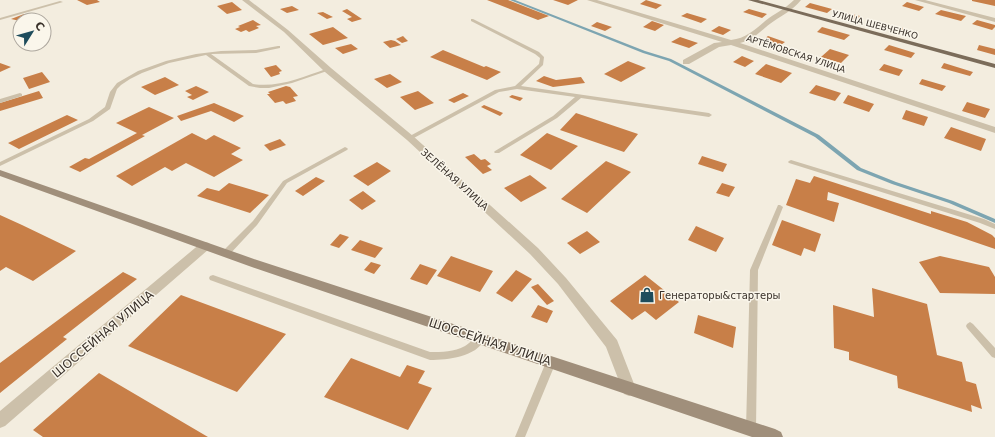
<svg xmlns="http://www.w3.org/2000/svg" width="995" height="437" viewBox="0 0 995 437" font-family="'DejaVu Sans',sans-serif">
<style>
.lines{fill:none;stroke-linecap:round;stroke-linejoin:round}
.stream{fill:#7da5b1;fill-rule:evenodd}
.building{fill:#c87f48}
.service{fill:#ccc0aa;fill-rule:evenodd}
.minor{fill:#ccc0aa;fill-rule:evenodd}
.secondary{fill:#a08f7b;fill-rule:evenodd}
.primary{fill:#7b6c5a;fill-rule:evenodd}
.labels{text-anchor:middle;stroke-width:3;stroke-linejoin:round;paint-order:stroke}
.far-street-label{font-size:9px;fill:#39312a;stroke:#faf6eb}
.street-label{font-size:10px;fill:#39312a;stroke:#faf6eb}
.poi-label{font-size:10px;fill:#39312a;stroke:#faf6eb;text-anchor:start}
.near-street-label{font-size:12px;fill:#39312a;stroke:#faf6eb}
</style>
<rect width="100%" height="100%" fill="#f3eddf"/>
<g class="lines">
<path class="stream" d="M510,0H515L645,51L671,59L819,135L861,168L896,182L953,201L995,219V223L949,203L892,184L857,170L815,137L669,61L643,53Z"/>
</g>
<path class="building" d="M77,0H97L100,2L87,5Z
M487,0H508L549,16L538,20Z
M553,0H578L568,5Z
M646,0L662,5L656,9L640,4Z
M972,0H995V6L972,1Z
M232,2L242,10L227,14L217,6Z
M907,2L924,7L919,11L902,6Z
M810,3L832,9L827,13L805,7Z
M292,6L299,10L287,13L280,9Z
M347,9L362,19L352,22L347,19L352,17L342,11Z
M749,9L767,14L762,18L743,12Z
M941,10L966,16L961,21L935,14Z
M323,12L333,17L327,19L317,13Z
M843,12L860,16L856,20L840,16Z
M687,13L707,19L701,23L681,16Z
M24,14L39,18L20,21L11,19Z
M253,20L261,25L256,26L259,28L249,32L246,30L241,32L235,29L240,27L238,26Z
M977,20L995,25V27L992,30L972,24Z
M652,21L664,25L655,31L643,27Z
M597,22L612,27L605,31L591,26Z
M887,24L907,29L903,34L884,28Z
M719,26L731,30L723,35L711,31Z
M333,27L348,38L323,45L309,34Z
M822,27L850,35L844,40L817,32Z
M403,36L408,41L402,43L396,39Z
M768,36L785,42L778,47L760,42Z
M680,37L698,43L689,48L671,42Z
M391,40L395,41L401,45L390,48L383,42Z
M351,44L358,49L343,54L335,48Z
M889,45L915,53L911,58L884,50Z
M979,45L995,49V55L977,50Z
M830,49L849,55L841,63L821,57Z
M443,50L484,67L486,66L501,72L487,80L430,57Z
M742,56L754,61L745,67L733,62Z
M628,61L646,68L621,82L604,74Z
M0,63L11,67L0,72Z
M944,63L973,72L970,76L941,68Z
M766,64L792,73L781,83L755,74Z
M884,64L903,70L899,76L879,70Z
M276,65L282,71L279,72L280,74L271,77L264,68Z
M42,72L50,82L29,89L23,78Z
M390,74L402,82L387,88L374,79Z
M544,76L556,80L581,77L585,83L553,87L536,81Z
M165,77L179,85L155,95L141,87Z
M922,79L946,86L942,91L919,84Z
M816,85L841,93L835,101L809,93Z
M196,86L209,92L193,100L187,97L192,95L185,91Z
M286,86L290,87L298,96L293,97L296,101L286,104L283,101L275,103L267,94H270L268,92Z
M39,91L43,98L0,111V103Z
M418,91L434,103L415,110L400,97Z
M463,93L469,96L454,103L448,100Z
M512,95L523,98L520,101L509,97Z
M848,95L874,104L869,112L843,103Z
M967,102L990,109L985,118L962,111Z
M214,103L244,116L234,122L211,111L181,121L177,116Z
M484,105L503,113L500,116L481,107Z
M149,107L174,118L142,135L145,136L80,172L69,167L85,158L89,159L137,133L116,123Z
M906,110L928,117L924,126L902,119Z
M576,113L638,134L624,152L560,130Z
M67,115L78,120L19,149L8,143Z
M951,127L986,139L981,151L944,138Z
M192,133L206,140L214,135L241,148L231,154L243,160L214,177L186,163L172,171L165,167L132,186L116,176Z
M547,133L578,146L551,170L520,155Z
M280,139L286,145L270,151L264,145Z
M474,154L481,160L485,159L491,164L487,166L492,170L483,174L465,157Z
M702,156L727,164L723,172L698,164Z
M606,161L631,172L587,213L561,199Z
M377,162L391,171L368,186L353,176Z
M530,175L547,188L521,202L504,188Z
M814,176L931,214V211L967,222L992,235L995,238V249L828,192L827,200L839,203L834,222L786,205L796,179L810,183Z
M316,177L325,181L303,196L295,191Z
M229,183L269,195L250,213L197,196L207,188L219,191Z
M722,183L735,187L729,197L716,193Z
M363,191L376,201L362,210L349,200Z
M0,215L22,225L76,251L33,281L6,267L0,271Z
M782,220L821,234L815,252L804,248L801,256L772,245Z
M696,226L724,238L716,252L688,240Z
M587,231L600,242L580,254L567,243Z
M340,234L349,237L339,248L330,245Z
M360,240L383,248L375,258L351,250Z
M451,256L493,271L480,292L437,276Z
M940,256L989,267L995,277V294L940,293L919,262Z
M371,262L381,265L374,274L364,270Z
M420,264L437,270L427,285L410,279Z
M516,270L532,279L512,302L496,293Z
M123,272L137,279L63,337L67,339L0,393V363Z
M645,275L679,302L656,320L645,311L632,320L610,301Z
M538,284L554,301L547,305L531,287Z
M872,288L927,304L937,355L962,362L966,381L976,384L982,409L971,405L972,412L898,388L897,376L849,360V352L834,348L833,305L874,317Z
M181,295L286,334L237,392L128,346Z
M538,305L553,311L547,323L531,317Z
M698,315L736,327L733,348L694,333Z
M351,358L400,377L407,365L425,371L418,383L432,388L408,430L324,397Z
M99,373L208,437H43L33,430Z"/>
<g class="lines">
<path class="service" d="M60,1L63,2L0,20V18Z
M471,19H473L539,52L544,57L543,65L521,86L709,113L712,115L709,117L581,98L557,118L499,153H495L494,152L495,151L553,116L575,97L517,89L499,92L412,139H408V137L495,90L515,86L539,64L540,58L535,54L471,21Z
M278,46H280V48L256,53L211,54L253,84C278,88 303,77 326,69L330,70L292,83L269,88H260L249,86L206,55L169,63L142,73L130,79L121,85L117,89L110,109L93,121L0,166V162L89,119L105,107L110,92L117,83L138,71L166,61L196,54L221,51L256,50Z
M20,93L22,94V96L0,103V99Z
M345,147L347,148L348,149L347,150L287,183L257,225L229,255H223L222,253L223,251L253,221L283,181Z
M791,160L984,219L995,224V229L980,223L789,163L788,162L789,161Z
M778,205H780L783,207L758,270L756,429L755,432L751,434L747,432L746,429L750,270Z
M213,275L430,352C442,352 454,352 465,346C470,343 475,337 481,335L484,336L485,339C476,357 448,360 430,360L210,280L209,278L210,276Z
M970,322L973,324L995,348V358L992,357L967,328L966,326L967,324Z
M551,358L554,359L556,362L525,437H515L546,362L548,359Z"/>
<path class="minor" d="M242,0H249L288,30L331,68L413,136L538,248L566,278L617,340L636,389L634,394L629,396L624,394L606,347L558,284L530,254L407,140L325,72L284,32Z
M587,0H597L731,40C748,38 756,28 769,18C778,12 786,8 794,0H801C793,10 784,14 774,21C762,29 754,40 740,43L995,127V133L731,45L719,47L689,64H683V60L714,43L722,42Z
M915,0H925L995,18V22Z
M205,242L209,243L211,246L209,249L5,426L0,428V411L201,243Z"/>
<path class="secondary" d="M0,170L257,260L775,429L781,432L783,437H752L249,266L0,176Z"/>
<path class="primary" d="M748,0H758L995,64V68Z"/>
</g>
<defs>
<g id="shop-bare" transform="scale(1.2)"><path d="M-5-2.5h2.3a2.7 3.5 0 0 1 5.4 0H5L5.5 6h-11ZM-1.5-2.5h3a1.5 2.3 0 0 0-3 0Z" fill="#1e4c5c" stroke="#faf6eb" stroke-width="2.5" paint-order="stroke"/></g>
</defs>
<g fill-rule="evenodd">
<use href="#shop-bare" x="647" y="295"/>
</g>
<g class="labels">
<g class="far-street-label">
<text transform="translate(875 25) rotate(15)" y="3">УЛИЦА ШЕВЧЕНКО</text>
<text transform="translate(796 54) rotate(18)" y="3">АРТЁМОВСКАЯ УЛИЦА</text>
</g>
<g class="street-label">
<text transform="translate(455 179) rotate(42)" y="4">ЗЕЛЁНАЯ УЛИЦА</text>
</g>
<g class="poi-label">
<text x="659" y="299">Генераторы&amp;стартеры</text>
</g>
<g class="near-street-label">
<text transform="translate(103 334) rotate(-40)" y="4">ШОССЕЙНАЯ УЛИЦА</text>
<text transform="translate(490 342) rotate(18)" y="4">ШОССЕЙНАЯ УЛИЦА</text>
</g>
</g>
<g transform="translate(32 32) rotate(53)"><circle r="19" fill="#faf6eb" stroke="#ada79e"/>
<path d="M0-3L7 15L0 10L-7 15Z" fill="#1e4c5c"/>
<text y="-6" font-size="11" font-weight="bold" text-anchor="middle" fill="#39312a">С</text>
</g>
</svg>
